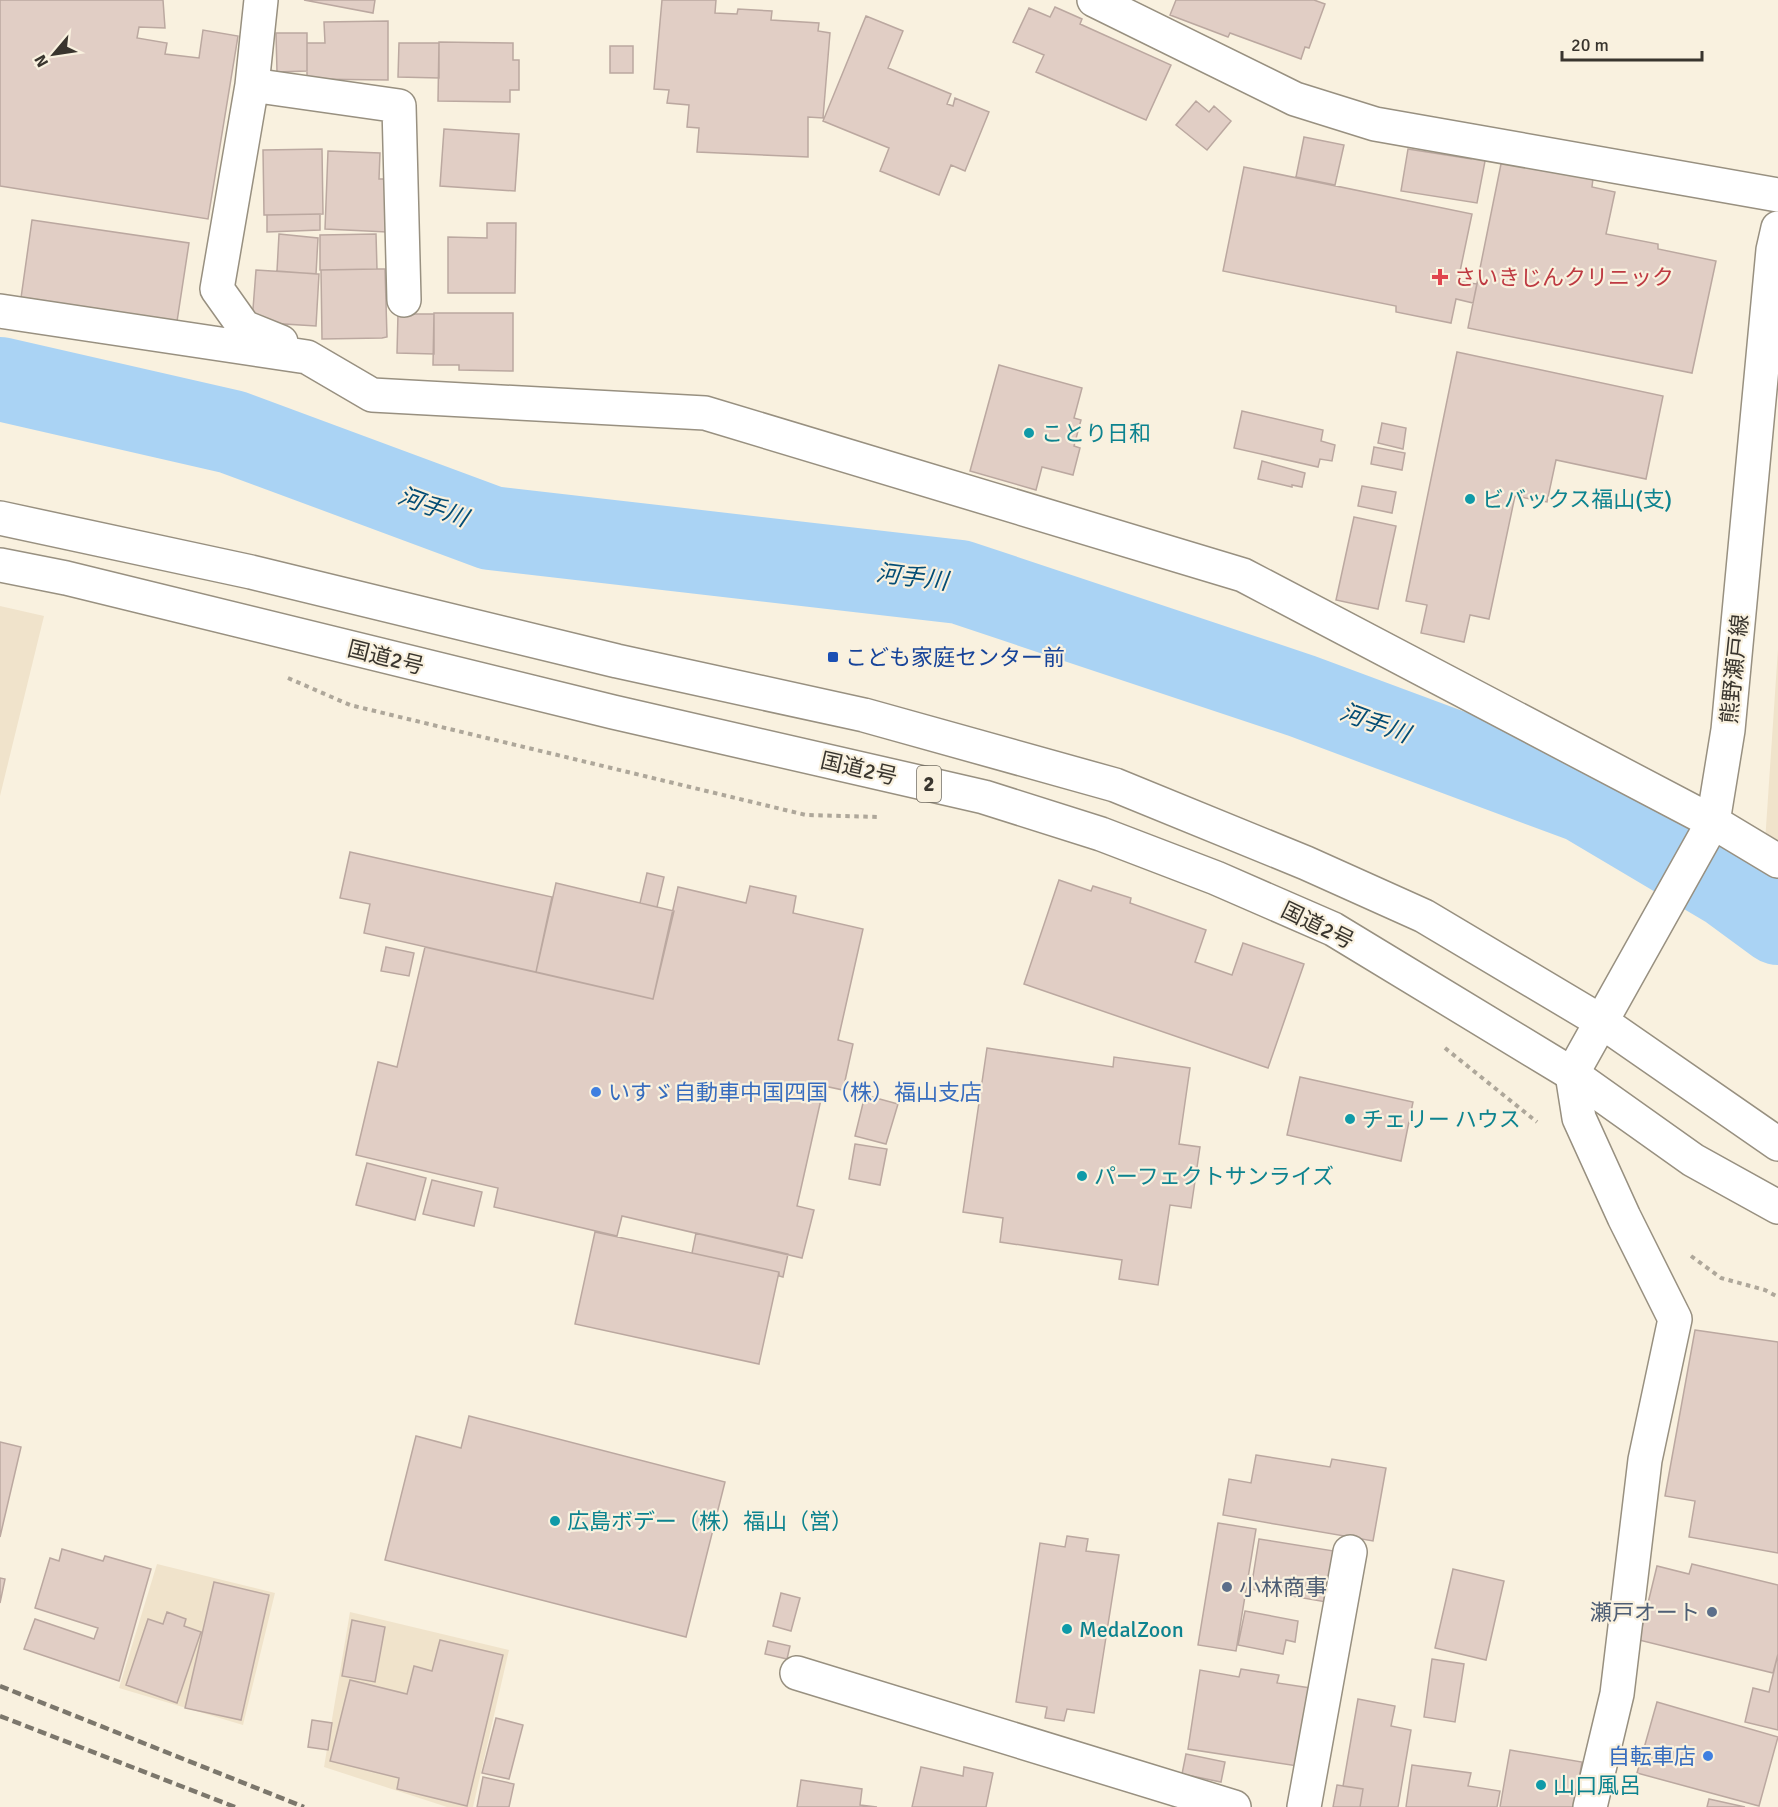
<svg xmlns="http://www.w3.org/2000/svg" width="1778" height="1807" viewBox="0 0 1778 1807" font-family="Signika,'Noto Sans JP',sans-serif">
<style>
.built{fill:#f0e3cb}
.lines{fill:none;stroke-linecap:round;stroke-linejoin:round}
.river{stroke:#aad3f4;stroke-width:84}
.building{fill:#e1cec5;stroke:#bba8a0;stroke-width:1.5}
.minor-casing{stroke:#989080;stroke-width:36}
.major-casing{stroke:#989080;stroke-width:36}
.highway-casing{stroke:#989080;stroke-width:36}
.path{stroke:#aea79a;stroke-width:4;stroke-dasharray:4.5 4.5;stroke-linecap:butt}
.minor{stroke:#fff;stroke-width:33}
.major{stroke:#fff;stroke-width:33}
.highway{stroke:#fff;stroke-width:33}
.rail{stroke:#7c776c;stroke-width:4.5;stroke-dasharray:9 4.5;stroke-linecap:butt}
.health-dot{fill:#e0444e;stroke:#f9f1df;stroke-width:2}
.culture-dot{fill:#0f9aa8;stroke:#f9f1df;stroke-width:2}
.transit-dot{fill:#1a4fb4;stroke:#f9f1df;stroke-width:2}
.shop-dot{fill:#3f7fe0;stroke:#f9f1df;stroke-width:2}
.service-dot{fill:#5c6f8a;stroke:#f9f1df;stroke-width:2}
.labels{text-anchor:middle;stroke-width:4.5;stroke-linejoin:round;paint-order:stroke}
.shield{fill:#f9f1df;stroke:#736d63;stroke-width:1.5}
.shield-label{font-size:21px;font-weight:bold;fill:#39352e}
.health-label{font-size:22px;fill:#be3a42;stroke:#f9f1df;text-anchor:start}
.culture-label{font-size:22px;fill:#0d838f;stroke:#f9f1df;text-anchor:start}
.street-label{font-size:22px;fill:#39352e;stroke:#f9f1df}
.transit-label{font-size:22px;fill:#164399;stroke:#f9f1df;text-anchor:start}
.shop-label{font-size:22px;fill:#366cbe;stroke:#f9f1df;text-anchor:start}
.service-label{font-size:22px;fill:#4e5e75;stroke:#f9f1df;text-anchor:start}
.water-label{font-size:24px;font-style:italic;fill:#044d75;stroke:#f9f1df}
</style>
<rect width="100%" height="100%" fill="#f9f1df"/>
<path class="built" d="M0,606L44,616L0,796Z
M1778,649V849L1765,842Z
M157,1564L275,1593L243,1725L119,1688Z
M350,1612L509,1650L473,1807H447L324,1767Z"/>
<g class="lines">
<path class="river" d="M0,379L232,432L491,528L960,582L1302,696L1584,801L1729,887L1778,923"/>
</g>
<path class="building" d="M0,0H163L165,28L139,27L137,38L167,43L165,54L199,58L203,30L238,36L208,219L0,186Z
M304,0H375L373,13Z
M662,0H716L715,13L737,14L738,9L772,11L771,20L819,23L818,31L830,33L823,118L808,117V157L697,152L699,128L687,127L689,105L667,103L669,90L654,89Z
M1176,0H1314L1325,4L1309,48L1305,47L1301,59L1230,33L1228,37L1170,15Z
M1055,7L1082,19L1080,24L1171,65L1146,120L1036,72L1044,55L1013,42L1029,8L1050,17Z
M866,16L903,31L888,68L951,94L947,104L953,106L955,98L989,112L965,171L951,165L939,195L880,171L889,148L823,121Z
M388,21V80L307,79V43H325L324,22Z
M276,33H307V71L277,72Z
M439,42L513,43V60H519V90H510V102L438,101Z
M399,43H439V78L398,77Z
M610,46H633V73H610Z
M1196,101L1209,112L1214,106L1231,121L1207,150L1176,125Z
M444,129L519,134L515,191L440,186Z
M1304,137L1344,145L1335,185L1296,177Z
M322,149L323,214L264,215L263,150Z
M1408,149L1471,159L1472,154L1486,156L1477,203L1401,191Z
M328,151L380,153L379,179H389L387,232L325,229Z
M1502,159L1593,178L1592,187L1615,192L1606,234L1658,244V249L1716,261L1692,373L1468,328Z
M1244,167L1472,214L1458,281L1477,284L1473,303L1456,299L1451,323L1396,312V306L1223,271Z
M320,214V230L267,232V215Z
M32,220L189,243L176,328L20,305Z
M487,223H516L515,293H448V237L487,238Z
M279,234L318,238L316,274L277,271Z
M376,234L377,269L320,270V235Z
M377,269H385L387,337L382,338L322,339L321,270Z
M256,270L319,274L316,326L252,322Z
M434,313H513V371L459,370V365H433Z
M398,314H434V354L397,353Z
M1457,352L1663,396L1646,479L1556,460L1547,502L1515,496L1489,619L1470,615L1464,642L1421,633L1427,605L1406,601Z
M999,365L1082,388L1074,418L1081,420L1074,446L1080,448L1073,475L1042,467L1036,490L970,471Z
M1242,411L1323,430L1321,441L1335,445L1332,461L1320,459L1318,467L1234,448Z
M1382,423L1406,428L1403,449L1378,443Z
M1374,447L1405,453L1402,470L1371,464Z
M1262,461L1305,473L1302,487L1292,485V487L1258,479Z
M1362,486L1396,492L1392,513L1358,506Z
M1354,517L1396,526L1378,609L1336,600Z
M350,852L552,897L536,972L364,933L370,904L340,898Z
M647,873L664,877L657,907L640,903Z
M1059,880L1091,891L1093,886L1131,898L1130,903L1206,930L1195,962L1232,975L1243,943L1304,964L1268,1068L1024,984Z
M556,883L674,911L653,999L536,972Z
M750,886L796,896L793,913L863,929L838,1040L853,1044L843,1090L824,1086L797,1206L814,1210L802,1258L622,1216L617,1236L494,1207L498,1188L356,1155L378,1062L397,1067L425,947L653,999L678,887L746,903Z
M386,947L414,953L409,976L381,971Z
M987,1048L1113,1067L1114,1057L1190,1068L1179,1144L1200,1147L1191,1208L1170,1205L1158,1285L1119,1279L1122,1260L1000,1242L1003,1218L963,1212Z
M1300,1077L1413,1102L1401,1161L1287,1135Z
M865,1095L898,1104L886,1144L855,1136Z
M855,1144L887,1149L880,1185L849,1179Z
M367,1163L426,1178L415,1220L356,1205Z
M432,1180L482,1192L474,1226L423,1214Z
M595,1232L779,1272L759,1364L575,1324Z
M696,1233L788,1254L783,1277L779,1276V1272L692,1253Z
M1695,1330L1778,1342V1553L1689,1537L1695,1501L1665,1496Z
M469,1416L725,1482L686,1637L385,1560L416,1436L461,1448Z
M0,1442L21,1447L0,1537Z
M1256,1455L1330,1467L1332,1459L1386,1468L1373,1541L1223,1515L1229,1479L1251,1483Z
M1218,1523L1256,1529L1236,1651L1198,1645Z
M1067,1536L1088,1539L1086,1551L1119,1555L1094,1713L1067,1709L1064,1721L1045,1718L1047,1707L1016,1702L1040,1543L1065,1547Z
M1259,1539L1334,1551L1326,1602L1251,1589Z
M62,1549L103,1561L105,1556L151,1569L119,1681L24,1649L35,1619L94,1639L98,1628L35,1608L50,1558L59,1561Z
M1692,1564L1778,1585V1654L1773,1673L1639,1640L1657,1566L1689,1574Z
M1453,1569L1504,1581L1486,1660L1435,1648Z
M0,1578L5,1579L0,1603Z
M214,1582L269,1595L241,1720L185,1708Z
M781,1593L800,1598L791,1631L773,1626Z
M1245,1611L1298,1621L1295,1642L1286,1640L1283,1654L1238,1645Z
M167,1612L186,1619L184,1626L201,1632L177,1703L126,1685L148,1619L163,1624Z
M352,1620L385,1627L375,1682L342,1676Z
M440,1640L503,1655L467,1806L397,1789L399,1778L330,1761L350,1680L407,1694L414,1666L432,1671Z
M768,1641L790,1646L787,1659L765,1654Z
M1778,1654V1730L1745,1722L1753,1688L1769,1692Z
M1432,1659L1464,1664L1455,1722L1424,1717Z
M1241,1669L1279,1675L1277,1683L1317,1689L1304,1767L1188,1749L1200,1670L1239,1677Z
M1358,1699L1395,1706L1391,1726L1411,1730L1398,1807H1360L1363,1789L1343,1786Z
M1657,1702L1778,1737L1759,1806L1637,1773Z
M496,1718L523,1725L509,1779L482,1773Z
M312,1720L332,1723L328,1750L308,1747Z
M1510,1750L1582,1762L1574,1807H1500Z
M1186,1754L1225,1762L1221,1782L1182,1774Z
M1412,1765L1471,1773L1468,1786L1500,1791L1497,1807H1406Z
M921,1767L963,1776L964,1767L993,1773L986,1807H912Z
M483,1777L514,1784L509,1807H477Z
M801,1780L862,1789L860,1805L877,1807H797Z
M1337,1785L1363,1789L1360,1807H1333Z
M1709,1799L1745,1807H1707Z"/>
<g class="lines">
<g class="minor-casing">
<path id="minor" d="M261,0L252,85L217,289L244,327L281,342
M1094,0L1295,99L1375,124L1778,195
M252,85L399,106L404,300
M0,311L307,357L372,395L705,413L1243,575L1713,822L1778,861
M1572,1074L1579,1118L1624,1217L1675,1319L1645,1460L1617,1694L1590,1807
M797,1673L1234,1807
M1304,1807L1350,1552"/>
</g>
<g class="major-casing">
<path id="major" d="M1572,1074L1713,822L1728,730L1773,250L1778,228"/>
</g>
<g class="highway-casing">
<path id="highway" d="M0,518L251,572L617,661L864,715L1115,785L1306,863L1424,916L1602,1022L1778,1144
M0,565L66,578L613,712L984,797L1101,834L1216,878L1333,929L1572,1074L1693,1160L1778,1207"/>
</g>
<path class="path" d="M288,678L350,705L806,815L877,817
M1445,1048L1537,1122
M1691,1256L1721,1278L1765,1290L1778,1297"/>
<use href="#minor" class="minor"/>
<use href="#major" class="major"/>
<use href="#highway" class="highway"/>
<path class="rail" d="M0,1686L304,1807
M0,1716L235,1807"/>
</g>
<path class="health-dot" d="M1437 268h6v6h6v6h-6v6h-6v-6h-6v-6h6z"/>
<g class="culture-dot">
<circle cx="1029" cy="433" r="6"/>
<circle cx="1470" cy="499" r="6"/>
<circle cx="1350" cy="1119" r="6"/>
<circle cx="1082" cy="1176" r="6"/>
<circle cx="555" cy="1521" r="6"/>
<circle cx="1067" cy="1629" r="6"/>
<circle cx="1541" cy="1785" r="6"/>
</g>
<rect class="transit-dot" x="827" y="651" width="12" height="12" rx="3"/>
<g class="shop-dot">
<circle cx="596" cy="1092" r="6"/>
<circle cx="1708" cy="1756" r="6"/>
</g>
<g class="service-dot">
<circle cx="1227" cy="1587" r="6"/>
<circle cx="1712" cy="1612" r="6"/>
</g>
<g class="labels">
<rect class="shield" x="917" y="766" width="24" height="36" rx="4.5"/>
<g class="shield-label">
<text x="929" y="791">2</text>
</g>
<g class="health-label">
<text x="1454" y="285">さいきじんクリニック</text>
</g>
<g class="culture-label">
<text x="1041" y="441">ことり日和</text>
<text x="1482" y="507">ビバックス福山(支)</text>
<text x="1362" y="1127">チェリー ハウス</text>
<text x="1094" y="1184">パーフェクトサンライズ</text>
<text x="567" y="1529">広島ボデー（株）福山（営）</text>
<text x="1079" y="1637">MedalZoon</text>
<text x="1553" y="1793">山口風呂</text>
</g>
<g class="street-label">
<text transform="translate(386 657) rotate(14)" y="8">国道2号</text>
<text transform="translate(1734 669) rotate(-84)" y="8">熊野瀬戸線</text>
<text transform="translate(859 768) rotate(13)" y="8">国道2号</text>
<text transform="translate(1318 925) rotate(26)" y="8">国道2号</text>
</g>
<g class="transit-label">
<text x="845" y="665">こども家庭センター前</text>
</g>
<g class="shop-label">
<text x="608" y="1100">いすゞ自動車中国四国（株）福山支店</text>
<text x="1696" y="1764" text-anchor="end">自転車店</text>
</g>
<g class="service-label">
<text x="1239" y="1595">小林商事</text>
<text x="1700" y="1620" text-anchor="end">瀬戸オート</text>
</g>
<g class="water-label">
<text transform="translate(433 507) rotate(20)" y="8">河手川</text>
<text transform="translate(912 577) rotate(7)" y="8">河手川</text>
<text transform="translate(1375 723) rotate(20)" y="8">河手川</text>
</g>
</g>
<g transform="translate(54 54) rotate(241)" stroke="#f9f1df" stroke-width="4.5" paint-order="stroke">
<path d="M0-4.5L10 22L0 15L-10 22Z" fill="#39352e"/>
<text y="-9" font-size="16" font-weight="bold" text-anchor="middle" fill="#39352e">N</text>
</g>
<path d="M1562 51v9h140v-9" fill="none" stroke="#39352e" stroke-width="3"/>
<text x="1571" y="51" font-size="18" fill="#39352e" stroke="#f9f1df" stroke-width="4.5" paint-order="stroke">20 m</text>
</svg>
